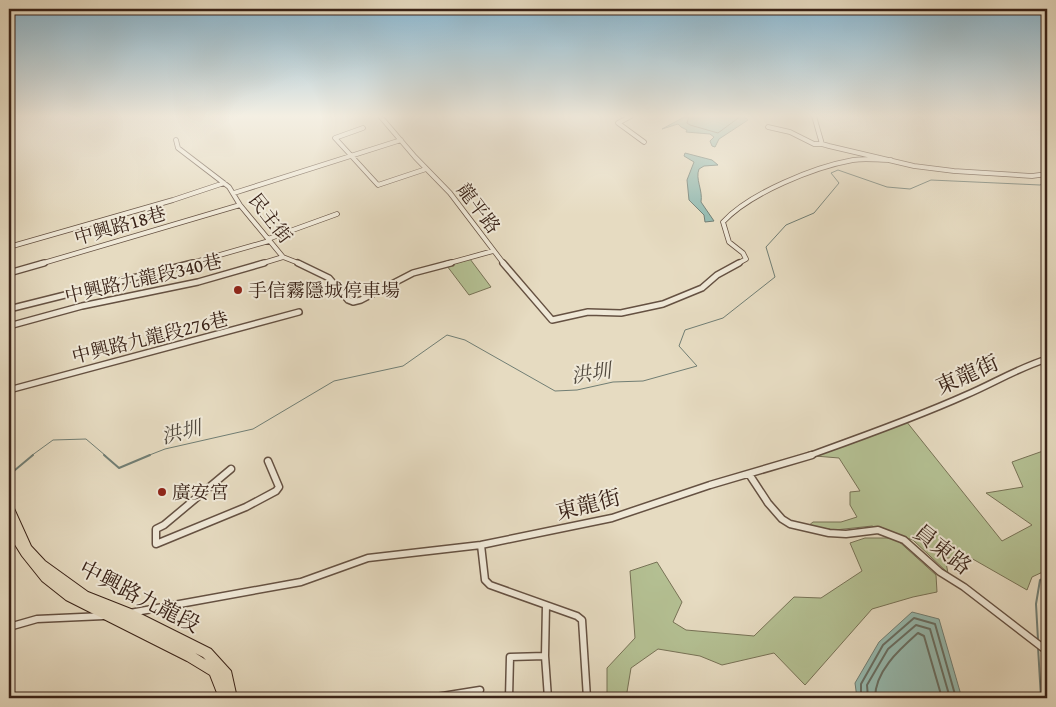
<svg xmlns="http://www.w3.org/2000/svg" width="1056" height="707" viewBox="0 0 1056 707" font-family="'Gentium Book Plus','Noto Serif TC',serif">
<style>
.green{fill:#b4c093;stroke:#777256}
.water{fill:#96bbb1;stroke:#717e74}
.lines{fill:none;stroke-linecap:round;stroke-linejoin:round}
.shore-far1{stroke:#686f64;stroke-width:1}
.shore{stroke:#686f64;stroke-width:2}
.stream-far1{stroke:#717e74;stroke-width:1}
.stream{stroke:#717e74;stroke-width:2}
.street-far2-casing{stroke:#655142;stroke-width:5.5}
.street-far1-casing{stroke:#655142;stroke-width:8}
.street-casing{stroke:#655142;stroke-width:9}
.primary-casing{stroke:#3a2318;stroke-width:2}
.street-far2{stroke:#efe8d7;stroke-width:4}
.street-far1{stroke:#efe8d7;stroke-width:5}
.street{stroke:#efe8d7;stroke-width:6}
.primary{fill:#e6dbc1;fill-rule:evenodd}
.poi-dot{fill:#8f2418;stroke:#efe8d7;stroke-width:2}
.labels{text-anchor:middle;stroke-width:4;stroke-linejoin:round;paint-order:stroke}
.street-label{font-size:19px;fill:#3a2318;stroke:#efe8d7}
.poi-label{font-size:19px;fill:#3a2318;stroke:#efe8d7;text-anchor:start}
.water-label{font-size:20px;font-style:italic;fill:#51493e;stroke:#efe8d7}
.near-street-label{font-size:22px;fill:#3a2318;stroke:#efe8d7}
</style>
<rect width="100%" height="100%" fill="#e6dbc1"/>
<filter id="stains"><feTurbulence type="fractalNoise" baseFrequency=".004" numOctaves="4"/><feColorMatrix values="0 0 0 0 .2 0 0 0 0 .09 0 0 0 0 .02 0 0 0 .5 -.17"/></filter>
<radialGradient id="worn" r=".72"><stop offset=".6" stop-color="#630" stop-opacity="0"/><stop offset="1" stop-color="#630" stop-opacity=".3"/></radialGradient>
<path class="green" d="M470,259L491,287L469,295L447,266Z
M906,421L1002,541L1032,525L986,493L1023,487L1012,462L1043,451L1047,442V570L1032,577L1027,590L971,558H945L948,573L913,540L872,526L835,530L808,526L813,522H841L857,517L850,505V492L860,491L839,458L815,456Z
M865,538H895L936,575L937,592L913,597L872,609L805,685L774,653L722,665L700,656L658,649L631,668L626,698H607V668L635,638L630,571L657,562L682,602L673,622L686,630L754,636L794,597L821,598L862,571L850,543Z"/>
<path class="water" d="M686,116H743L748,120L719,139L715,147L712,146L710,141L714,137L710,134L686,132L687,130L681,127L678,124L662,129Z
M685,153L712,160L718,165L704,166L699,169C695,179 703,190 701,202L714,221L705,222L704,215L689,200L687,180L694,162L684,156Z
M912,612L939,619L961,695L960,698H857L855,683L879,642Z"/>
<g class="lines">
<path class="shore-far1" d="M689,116L687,123L690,125L718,133L741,116"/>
<path class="shore" d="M861,698V684L883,645L914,618L935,624L956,698
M868,698L867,685L888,649L916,625L930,629L950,698
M875,698C875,671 899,650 918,633L924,636L942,698"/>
<path class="stream-far1" d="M31,456L53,440L86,439L106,456
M147,456L165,449L253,429L334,381L403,366L447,335L465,340L555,391L577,390L613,382L643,381L697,366L679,346L685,330L723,318L775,277L766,247L786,225L814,213L839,183L831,173L838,170L887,187L910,189L931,180L1040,185L1047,182"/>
<path class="stream" d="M104,455L119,468L150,455
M9,475L33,455
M1038,640L1036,604L1040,580L1047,576
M1038,647L1041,698"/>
<g class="street-far2-casing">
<path id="street-far2" d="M380,116L415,157L450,193L504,264
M631,116L618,123L644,142
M814,116L822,144L829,146L914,166L954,171L1032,176L1047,174
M768,127L790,132L814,144H822
M363,128L335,138L378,185L426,169
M176,140L178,148L229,187L240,205L283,257L301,264
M234,193L401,140
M268,239L337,214
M9,247L173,200L224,183
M40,264L240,205
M188,264L269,241
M260,264L283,257
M446,264L493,251
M737,264L746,259L743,253L729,242L723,222C750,193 814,167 853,160C865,158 878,160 891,160"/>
</g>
<g class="street-far1-casing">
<path id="street-far1" d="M298,263L329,278L348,300L353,302L361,300L413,273L451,263
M503,263L552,320L588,312L621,313L663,304L702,288L717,275L739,263
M9,273L44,263
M9,309L193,263
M9,326L82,306L198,282L264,263
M9,390L299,312
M808,456C861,437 915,418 966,395C994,383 1018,368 1047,359"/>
</g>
<g class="street-casing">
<path id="street" d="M231,469L164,525L156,529V544L246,507L276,491L279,487L268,461
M749,474L768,503L782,519L790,524L829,533L846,534L878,530L904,540L940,572L964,587L1047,651
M481,545L485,580L490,585L577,616L582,620L587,698
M546,605L545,656L548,698
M130,613L301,582L368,558L481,545L612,518L710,485L812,455
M9,627L37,619L104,616
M430,698L480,690
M509,698L510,657L545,656"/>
</g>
<g class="primary-casing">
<path id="primary" d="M9,503L12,504L31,546L45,561L88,592L131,609L211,649L231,671L237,698H219L210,675L187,661L66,600L42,581L22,556L9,535V523L12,524L9,517ZM115,613L203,657L206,660L195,653Z"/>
</g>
<use href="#street-far2" class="street-far2"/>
<use href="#street-far1" class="street-far1"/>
<use href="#street" class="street"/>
<use href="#primary" class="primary"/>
</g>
<linearGradient id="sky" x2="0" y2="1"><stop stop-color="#87b7d2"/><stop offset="0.54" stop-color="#f4efe3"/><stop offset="1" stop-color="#f4efe3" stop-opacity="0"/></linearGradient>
<rect width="1056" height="215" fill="url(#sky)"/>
<g class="poi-dot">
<circle cx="238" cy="290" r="5"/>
<circle cx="162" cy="492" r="5"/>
</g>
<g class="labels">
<g class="street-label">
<text transform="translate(479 208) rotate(53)" y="7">龍平路</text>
<text transform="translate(271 218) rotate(52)" y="7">民主街</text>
<text transform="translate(120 225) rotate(-16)" y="7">中興路18巷</text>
<text transform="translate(143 278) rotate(-13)" y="7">中興路九龍段340巷</text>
<text transform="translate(150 337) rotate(-14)" y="7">中興路九龍段276巷</text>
</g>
<g class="poi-label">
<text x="248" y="297">手信霧隱城停車場</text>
<text x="172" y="499">廣安宮</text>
</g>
<g class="water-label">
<text transform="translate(591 373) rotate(-9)" y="7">洪圳</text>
<text transform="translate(181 432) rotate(-14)" y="7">洪圳</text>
</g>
<g class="near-street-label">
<text transform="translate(967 374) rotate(-24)" y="8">東龍街</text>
<text transform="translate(588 504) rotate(-14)" y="8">東龍街</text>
<text transform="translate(943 549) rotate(38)" y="8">員東路</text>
<text transform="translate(140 596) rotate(27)" y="8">中興路九龍段</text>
</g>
</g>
<rect width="1056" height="707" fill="none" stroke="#e6dbc1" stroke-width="30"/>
<rect x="10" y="10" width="1036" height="687" fill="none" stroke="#3a2318" stroke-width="2.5"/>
<rect x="15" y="15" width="1026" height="677" fill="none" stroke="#3a2318"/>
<rect width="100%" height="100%" filter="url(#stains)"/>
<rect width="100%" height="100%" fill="url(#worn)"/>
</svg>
